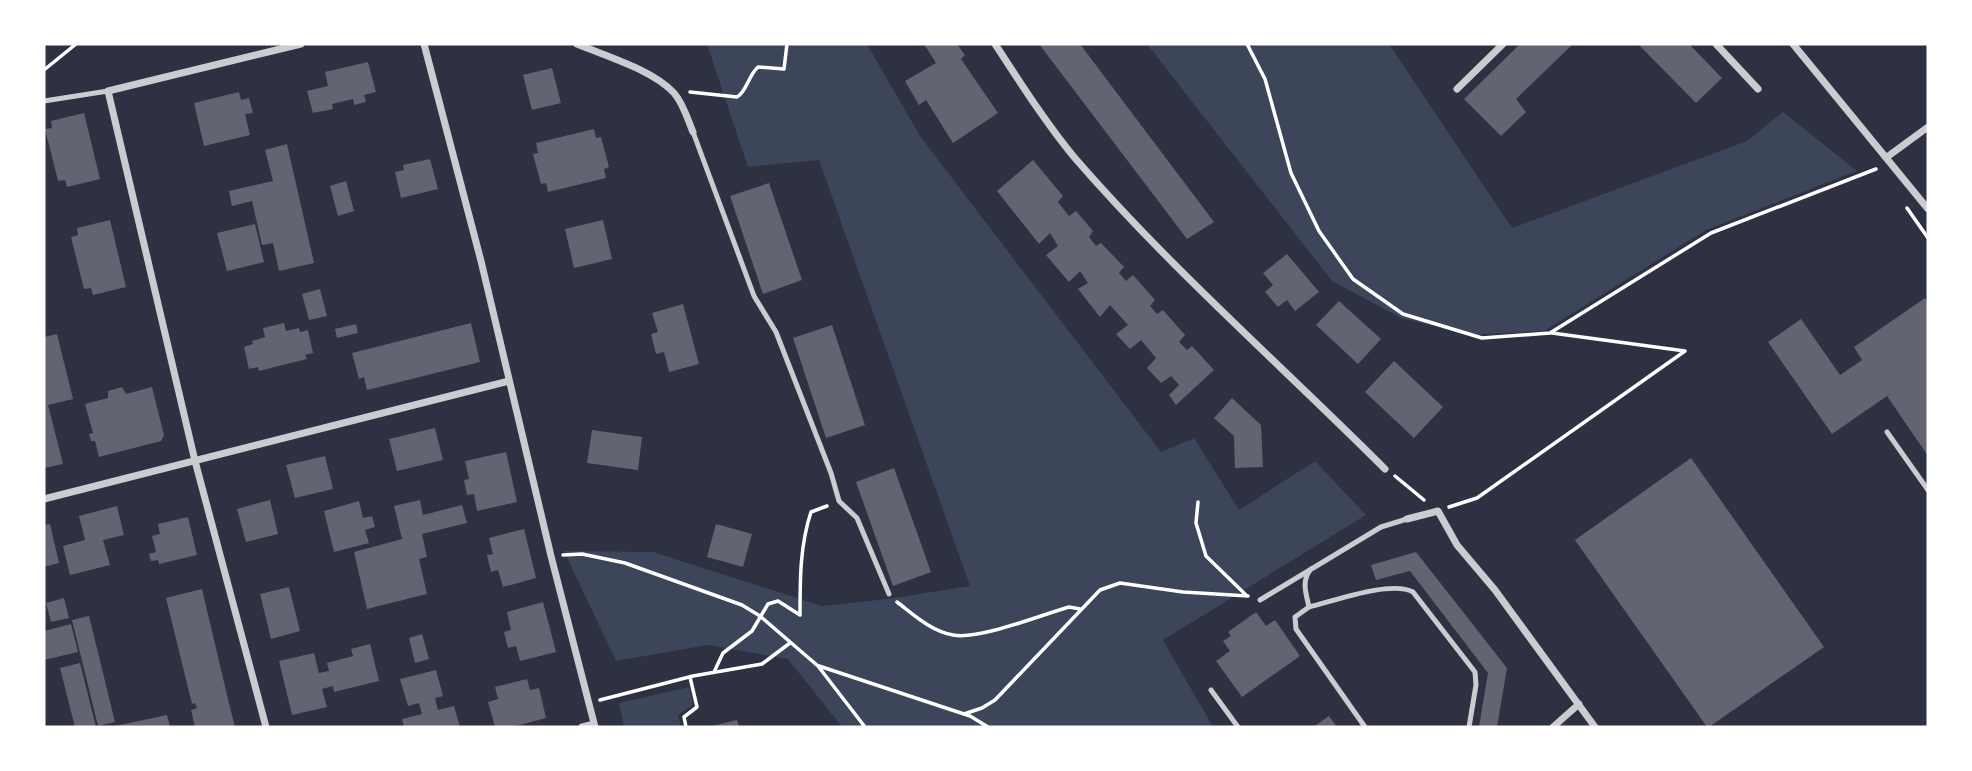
<svg xmlns="http://www.w3.org/2000/svg" width="1972" height="771" viewBox="0 0 1972 771" font-family="'DejaVu Sans',sans-serif">
<style>
.green{fill:#3c4559}
.building{fill:#626471}
.lines{fill:none;stroke-linecap:round;stroke-linejoin:round}
.path{stroke:#fff;stroke-width:3.5}
.service{stroke:#caccd0;stroke-width:5}
.minor{stroke:#caccd0;stroke-width:7}
</style>
<rect width="100%" height="100%" fill="#2d3142"/>
<path class="green" d="M707,44H867L920,136L1161,452L1194,438L1239,510L1315,461L1366,515L1163,640L1213,727H842L788,659L708,645L616,661L564,551L653,552L822,606L887,599L970,586L819,160L748,167Z
M1147,44H1389L1512,228L1747,141L1783,112L1857,171L1706,230L1544,331L1470,335L1401,318L1332,281Z
M689,687L693,705L678,715L681,727H624L619,703Z"/>
<path class="building" d="M924,44H957L965,55L961,59L998,113L953,143L926,100L919,105L905,81L936,63Z
M1039,44H1080L1214,222L1187,239Z
M1520,44H1573L1516,99L1526,112L1501,136L1464,99Z
M1638,44H1689L1722,78L1696,103Z
M368,62L376,92L364,95L366,102L354,105L353,99L332,104L333,109L313,113L307,91L328,86L325,72Z
M552,68L561,103L532,110L523,75Z
M239,92L241,100L249,98L253,113L245,114L250,135L204,146L194,103Z
M84,113L100,179L67,187L65,180L58,181L45,129L52,128L51,121Z
M594,129L596,138L601,137L609,167L604,169L606,178L548,192L546,183L541,184L533,154L538,153L536,143Z
M287,144L314,263L279,271L273,243L262,245L252,201L232,206L229,191L273,181L265,150Z
M430,159L438,189L401,198L395,172L404,170L403,165Z
M1033,160L1063,196L1058,202L1069,216L1076,211L1093,231L1089,237L1096,246L1101,243L1124,267L1119,273L1126,281L1133,275L1155,300L1150,306L1157,314L1163,310L1185,335L1179,342L1187,350L1192,346L1214,370L1176,405L1169,395L1179,385L1171,376L1161,383L1147,368L1156,358L1141,340L1130,349L1116,334L1128,325L1110,305L1100,317L1078,289L1088,283L1080,271L1069,282L1046,255L1058,246L1050,233L1039,244L997,191Z
M346,181L354,211L338,216L330,186Z
M769,183L802,280L763,294L730,196Z
M110,220L126,287L93,295L91,288L84,289L71,237L78,235L77,228Z
M603,220L612,259L574,268L565,229Z
M255,224L264,262L227,271L217,233Z
M1287,254L1319,292L1295,311L1287,300L1278,307L1265,292L1273,285L1263,273Z
M320,289L327,316L309,320L302,294Z
M1925,298L1928,302V456L1887,396L1832,434L1768,342L1801,319L1840,375L1862,360L1854,347Z
M1339,301L1381,339L1358,364L1316,325Z
M683,304L699,364L669,372L664,352L656,354L651,334L658,332L652,313Z
M284,323L286,331L299,328L300,332L308,330L313,353L305,355L307,359L259,371L258,367L249,369L244,347L253,344L252,341L265,337L263,328Z
M471,323L480,362L367,390L364,377L359,379L352,353Z
M356,324L358,333L337,338L335,329Z
M832,325L865,425L826,438L793,338Z
M57,334L73,399L48,405L63,464L44,468V337Z
M1394,361L1443,407L1414,438L1365,392Z
M122,387L126,394L152,387L164,435L161,441L99,457L95,441H91L89,434L93,433L85,404L108,398V391Z
M1232,398L1261,425L1263,467L1235,468L1234,436L1214,418Z
M435,428L443,460L397,471L389,439Z
M592,430L642,437L638,470L587,463Z
M506,452L517,502L477,511L474,494L467,495L464,480L469,479L465,461Z
M325,456L333,489L295,498L286,465Z
M1691,458L1824,647L1709,727H1707L1575,540Z
M894,468L931,572L893,586L856,482Z
M270,500L278,534L246,542L237,509Z
M420,500L423,515L462,505L467,523L422,534L427,557L419,559L427,594L367,609L354,552L402,539L394,506Z
M359,501L363,518L372,516L375,527L365,530L369,543L334,552L324,511Z
M117,506L124,535L103,540L110,565L70,575L63,546L85,540L79,516Z
M188,517L197,555L159,564L158,560L151,561L149,554L156,552L152,536L160,534L158,524Z
M50,524L59,563L44,567V525Z
M716,524L752,534L743,567L707,557Z
M524,529L536,578L503,587L498,570L491,572L487,555L493,554L489,538Z
M1416,552L1507,668L1497,727H1479L1488,673L1410,571L1376,580L1371,565Z
M289,587L300,631L271,639L260,594Z
M202,589L227,695L235,727H195L191,710L197,708L195,703L192,704L166,598Z
M64,598L69,618L51,622L46,603Z
M543,602L556,652L520,661L516,646L508,648L504,632L511,630L507,612Z
M1256,612L1266,626L1275,620L1300,656L1242,697L1216,661L1230,651L1223,641L1231,636L1228,632Z
M89,616L115,722L98,726L72,620Z
M71,624L78,652L44,660V631Z
M422,634L429,659L415,663L409,638Z
M370,644L379,681L334,692L333,686L322,689L327,707L292,715L279,661L314,653L319,673L329,671L327,663L353,656L351,649Z
M80,663L96,727H75L60,668Z
M436,670L443,696L435,698L438,710L454,706L460,727H404L402,719L422,714L419,703L408,706L400,679Z
M527,679L530,690L539,688L546,718L512,727H495L488,702L498,699L495,687Z
M167,715L170,727H115V726Z
M1329,716L1337,727H1313Z
M737,720L739,727H712V726Z"/>
<g class="lines">
<path class="path" d="M1247,44L1265,79L1291,173L1319,231L1353,279L1403,314L1482,338L1550,333L1711,233L1876,169
M44,70L76,44
M690,92L737,97C747,91 748,76 758,67L784,69L787,44
M1907,208L1928,238
M1395,476L1424,500
M1198,502L1196,523L1206,556L1246,595
M1449,507L1477,498L1685,351L1552,333
M563,555L582,554L625,563L742,605L760,616L818,666L865,727
M897,602C914,615 931,631 953,635C979,640 1041,615 1069,607L1080,609
M819,666L970,716L988,727
M714,672L723,653L752,631L768,604L778,601L800,615C800,580 800,545 811,512L827,506
M600,700L693,676L762,664L790,643
M964,714L982,708L995,700L1100,590L1120,583L1183,592L1248,596
M686,727L684,717L697,707L690,677"/>
<path class="service" d="M44,101L108,91
M693,132L754,296L776,332L831,473L839,501L857,518L889,594
M1887,432L1928,490
M1311,569C1301,581 1306,593 1309,607L1295,617L1296,629L1365,727
M1260,600L1381,527L1407,519
M1309,607C1334,601 1391,580 1413,592L1475,672L1476,685L1469,727
M1211,690L1238,727"/>
<path class="minor" d="M424,44L481,261L551,556L595,727
M577,44C606,56 653,70 674,93C683,103 688,120 693,132
M995,44C1020,82 1045,122 1074,157C1170,268 1281,365 1385,469
M1716,44L1758,89
M1793,44L1928,209
M1457,89L1503,44
M1887,157L1928,127
M44,499L509,381
M1407,519L1438,511L1457,545L1495,590L1595,727
M266,727L195,461L108,91L301,44
M582,727L594,724
M1553,727L1579,704"/>
</g>
<rect width="1972" height="771" fill="none" stroke="#ffffff" stroke-width="91"/>
</svg>
